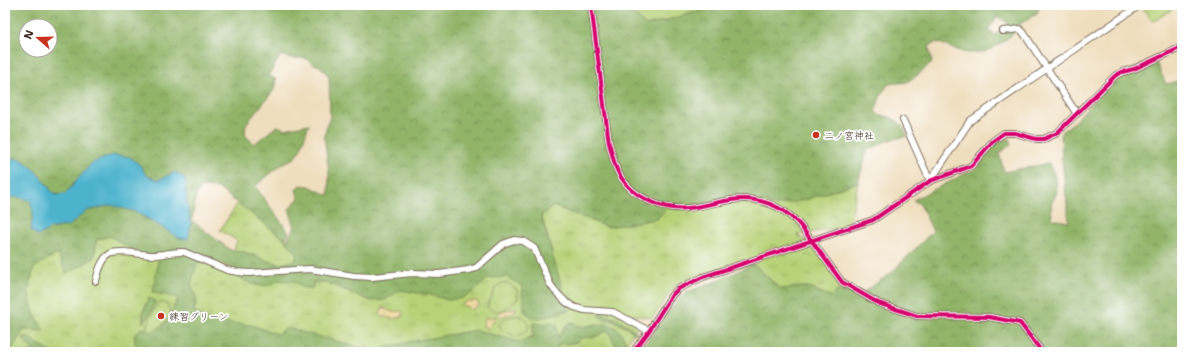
<svg xmlns="http://www.w3.org/2000/svg" width="1187" height="357" viewBox="0 0 1187 357" font-family="'Shantell Sans','Klee One',sans-serif">
<style>
.grass{fill:url(#grass-tufts);stroke:#797e4b}
.forest{fill:url(#forest-crowns);stroke:#666f43;fill-rule:evenodd}
.sand{fill:url(#sand-dots);stroke:#94825e}
.garden{fill:#b7d278;stroke:#797e4b}
.water{fill:#4eb3cd;stroke:#446e76}
.lines{fill:none;stroke-linecap:round;stroke-linejoin:round}
.minor-casing{stroke:#7a6956;stroke-width:8}
.minor{stroke:#fff;stroke-width:6}
.cycleway-casing{stroke:#fff;stroke-width:6}
.cycleway{stroke:#d6006c;stroke-width:4}
.poi-dot{fill:#c8321e;stroke:#fff;stroke-width:1.5}
.labels{text-anchor:middle;stroke-width:3.5;stroke-linejoin:round;paint-order:stroke}
.poi-label{font-size:10px;fill:#3b2a1e;stroke:#fff;text-anchor:start}
</style>
<defs>
<pattern id="grass-tufts" width="24" height="20" patternUnits="userSpaceOnUse"><rect width="24" height="20" fill="#b7d278"/><path d="M3 7l-1-3M5 7V3M7 7l1-3M15 17l-1-3M17 17v-4M19 17l1-3" fill="none" stroke="#9eb467"/></pattern>
<pattern id="forest-crowns" width="20" height="18" patternUnits="userSpaceOnUse"><rect width="20" height="18" fill="#91b468"/><path d="M2 6a3 3 0 1 1 6 0M12 15a3 3 0 1 1 6 0" fill="none" stroke="#789355"/></pattern>
<pattern id="sand-dots" width="8" height="8" patternUnits="userSpaceOnUse"><rect width="8" height="8" fill="#eeda9e"/><path d="M2 2h.1M6 6h.1" fill="none" stroke="#cdbb88" stroke-width="1.8" stroke-linecap="round"/></pattern>
</defs>
<rect width="100%" height="100%" fill="#fff"/>
<filter id="ink" filterUnits="userSpaceOnUse"><feTurbulence type="fractalNoise" baseFrequency=".025" numOctaves="2"/><feDisplacementMap in="SourceGraphic" scale="8" xChannelSelector="R" yChannelSelector="G"/><feConvolveMatrix kernelMatrix="1 2 1 2 8 2 1 2 1" color-interpolation-filters="sRGB"/></filter>
<filter id="wash" filterUnits="userSpaceOnUse"><feTurbulence type="fractalNoise" baseFrequency=".012" numOctaves="4" result="noise"/><feDisplacementMap in="SourceGraphic" scale="16" xChannelSelector="R" yChannelSelector="G"/><feGaussianBlur stdDeviation="0.9" result="paint"/><feColorMatrix in="noise" values="0 0 0 0 0 0 0 0 0 0 0 0 0 0 0 0 0 1.4 0 .05"/><feComposite in="paint" operator="in"/></filter>
<g filter="url(#wash)">
<rect width="100%" height="100%" fill="#efdebd"/>
<path class="grass" d="M624,5H710L707,9L646,26Z
M1146,5H1178L1153,22L1142,8Z
M858,182L849,226L796,235L820,249L841,280L861,294L831,297L808,287L780,289L754,264L704,274L676,285L652,318L626,314L638,325L621,352H5V266L102,216L261,260L245,252L234,250L237,241L220,230L238,203L285,239L297,253L296,259L552,252L541,215L554,206L608,227L667,207L721,201L805,200Z"/>
<path class="forest" d="M5,5H624L646,26L707,9L710,5H728L732,8L734,5H1030L1039,9L1036,15L1030,17L1019,25L1003,29L1008,23L997,16L988,31L995,35L999,31L1015,32C999,45 985,57 964,52C954,50 946,45 937,42L929,46L932,62L919,74L907,82L888,84L881,95L875,111L880,116C894,116 902,123 908,136L888,140L867,151L858,182L805,200L774,206L765,202H734L667,207L657,219L608,227L554,206L541,215L566,302L563,301L571,310L534,319L524,311V301L521,285L507,277L488,278L473,292L462,298L448,300L431,295L400,290L385,300L371,301L326,282H313V285L312,289L301,287C296,278 288,282 279,280C263,290 252,286 237,275C234,272 232,269 228,266C221,262 213,259 205,257L196,266L191,284L197,299L194,311L210,321L251,325L278,334L287,328L374,351L409,342L476,330L519,342L533,336V323L543,324L552,322L557,326L558,338C564,328 568,316 580,328C601,322 616,319 626,342L622,348L616,346L608,330L595,337L581,338C575,346 567,343 558,344L557,350L554,352H143L136,348L134,336L141,328L152,332L168,321L178,298L153,292L159,255L143,257L110,236L97,240L94,257L83,265L66,273L58,254C50,258 40,262 34,269C33,272 32,276 31,278C24,298 35,315 44,331L24,330L10,352H5V334L13,326L5,310ZM26,26H50V50H26ZM279,55L292,58H306L313,64L320,66L329,76L330,116L324,136L329,172V196L309,186L300,185L296,190L299,198L289,209L295,227L286,241L297,253L296,260L281,264L264,260L245,252L230,250L192,221L195,198L201,187L218,188L285,239L289,233L255,186L284,163L295,158L301,148L309,124L285,129L277,126L254,144L245,135L246,124L274,90L276,79L268,76L279,58Z
M1155,60L1166,84L1182,80V352H639L674,305L684,293L712,283L754,264L780,289L808,287L831,297L837,291L861,294L890,274L933,231L920,204L913,200L977,168L997,141L1010,138L1011,145L999,153L1004,172L1049,163L1056,179L1057,193L1051,204L1052,219L1069,222L1062,159L1061,132L1073,123L1119,74Z
M149,298L156,301C153,307 148,319 143,323V311Z
M602,314L620,320L638,333L633,334L631,330L614,321C606,318 607,324 598,315Z
M26,336L51,352H32L33,350L24,340L23,337Z"/>
<path class="sand" d="M469,301H477L479,305L471,310L469,307L463,306V303Z
M382,307L392,312L400,311L402,312V317L391,319L387,317H383L380,314Z
M516,308L514,313L499,317L498,315L502,311Z
M495,316V320L491,322L490,327L489,328L484,327L485,318L487,317L490,319L492,317Z"/>
<path class="garden" d="M502,283H508L517,290L518,299C506,307 500,316 487,307L496,287Z
M160,302L167,304L171,312C167,322 161,327 152,332L144,329L147,327L154,309Z
M515,316L523,317L528,321V329L516,337L501,329L499,324L506,318Z
M5,317L8,318L11,327L5,335Z"/>
<path class="water" d="M113,155L130,157L140,165L146,175L158,180L176,172L185,178L187,203L191,224L188,239L179,238L150,220L133,211L111,205L86,211L69,226L51,228L38,236L31,230L33,212L30,200L17,197L5,198V160L6,158L21,159L34,169L55,195L65,194L92,163Z"/>
</g>
<g filter="url(#ink)">
<g class="lines">
<g class="minor-casing">
<path id="minor" d="M591,5L609,143C612,152 613,161 617,170C629,196 661,211 689,208C708,206 726,198 746,199C767,200 786,210 800,225L842,282L878,303L917,316L989,317L1020,323L1042,352
M1003,31L1020,29L1023,32L1077,114
M903,120L930,181
M930,181L970,121L1140,5
M96,281C98,273 101,259 110,254C119,249 142,255 153,255C163,255 173,251 184,252L227,270L238,272L249,273L310,269L354,276L372,277L413,273L439,274L468,270L476,268L503,244L514,240L523,241L534,248L550,284L555,291L566,302L574,307L584,310L613,312L649,331
M633,352L649,331L672,295L678,289L703,277L873,220L930,181L971,166L993,141L1004,133H1015L1036,139H1044L1057,133L1116,75L1122,72L1134,69L1182,47"/>
</g>
<use href="#minor" class="minor"/>
<g class="cycleway-casing">
<path id="cycleway" d="M591,5L609,143C612,152 613,161 617,170C629,196 661,211 689,208C708,206 726,198 746,199C767,200 786,210 800,225L842,282L878,303L917,316L989,317L1020,323L1042,352
M633,352L649,331L672,295L678,289L703,277L873,220L930,181L971,166L993,141L1004,133H1015L1036,139H1044L1057,133L1116,75L1122,72L1134,69L1182,47"/>
</g>
<use href="#cycleway" class="cycleway"/>
</g>
</g>
<g class="poi-dot">
<circle cx="816" cy="135" r="4"/>
<circle cx="161" cy="316" r="4"/>
</g>
<g class="labels">
<g class="poi-label">
<text x="824" y="139">二ノ宮神社</text>
<text x="169" y="320">練習グリーン</text>
</g>
</g>
<rect width="1187" height="357" fill="none" stroke="#fff" stroke-width="20"/>
<g transform="translate(38 38) rotate(290)"><circle r="19" fill="#ffffff" stroke="#b1aaa5"/>
<path d="M0-3L7 15L0 10L-7 15Z" fill="#c8321e"/>
<text y="-6" font-size="11" font-weight="bold" text-anchor="middle" fill="#3b2a1e">N</text>
</g>
</svg>
